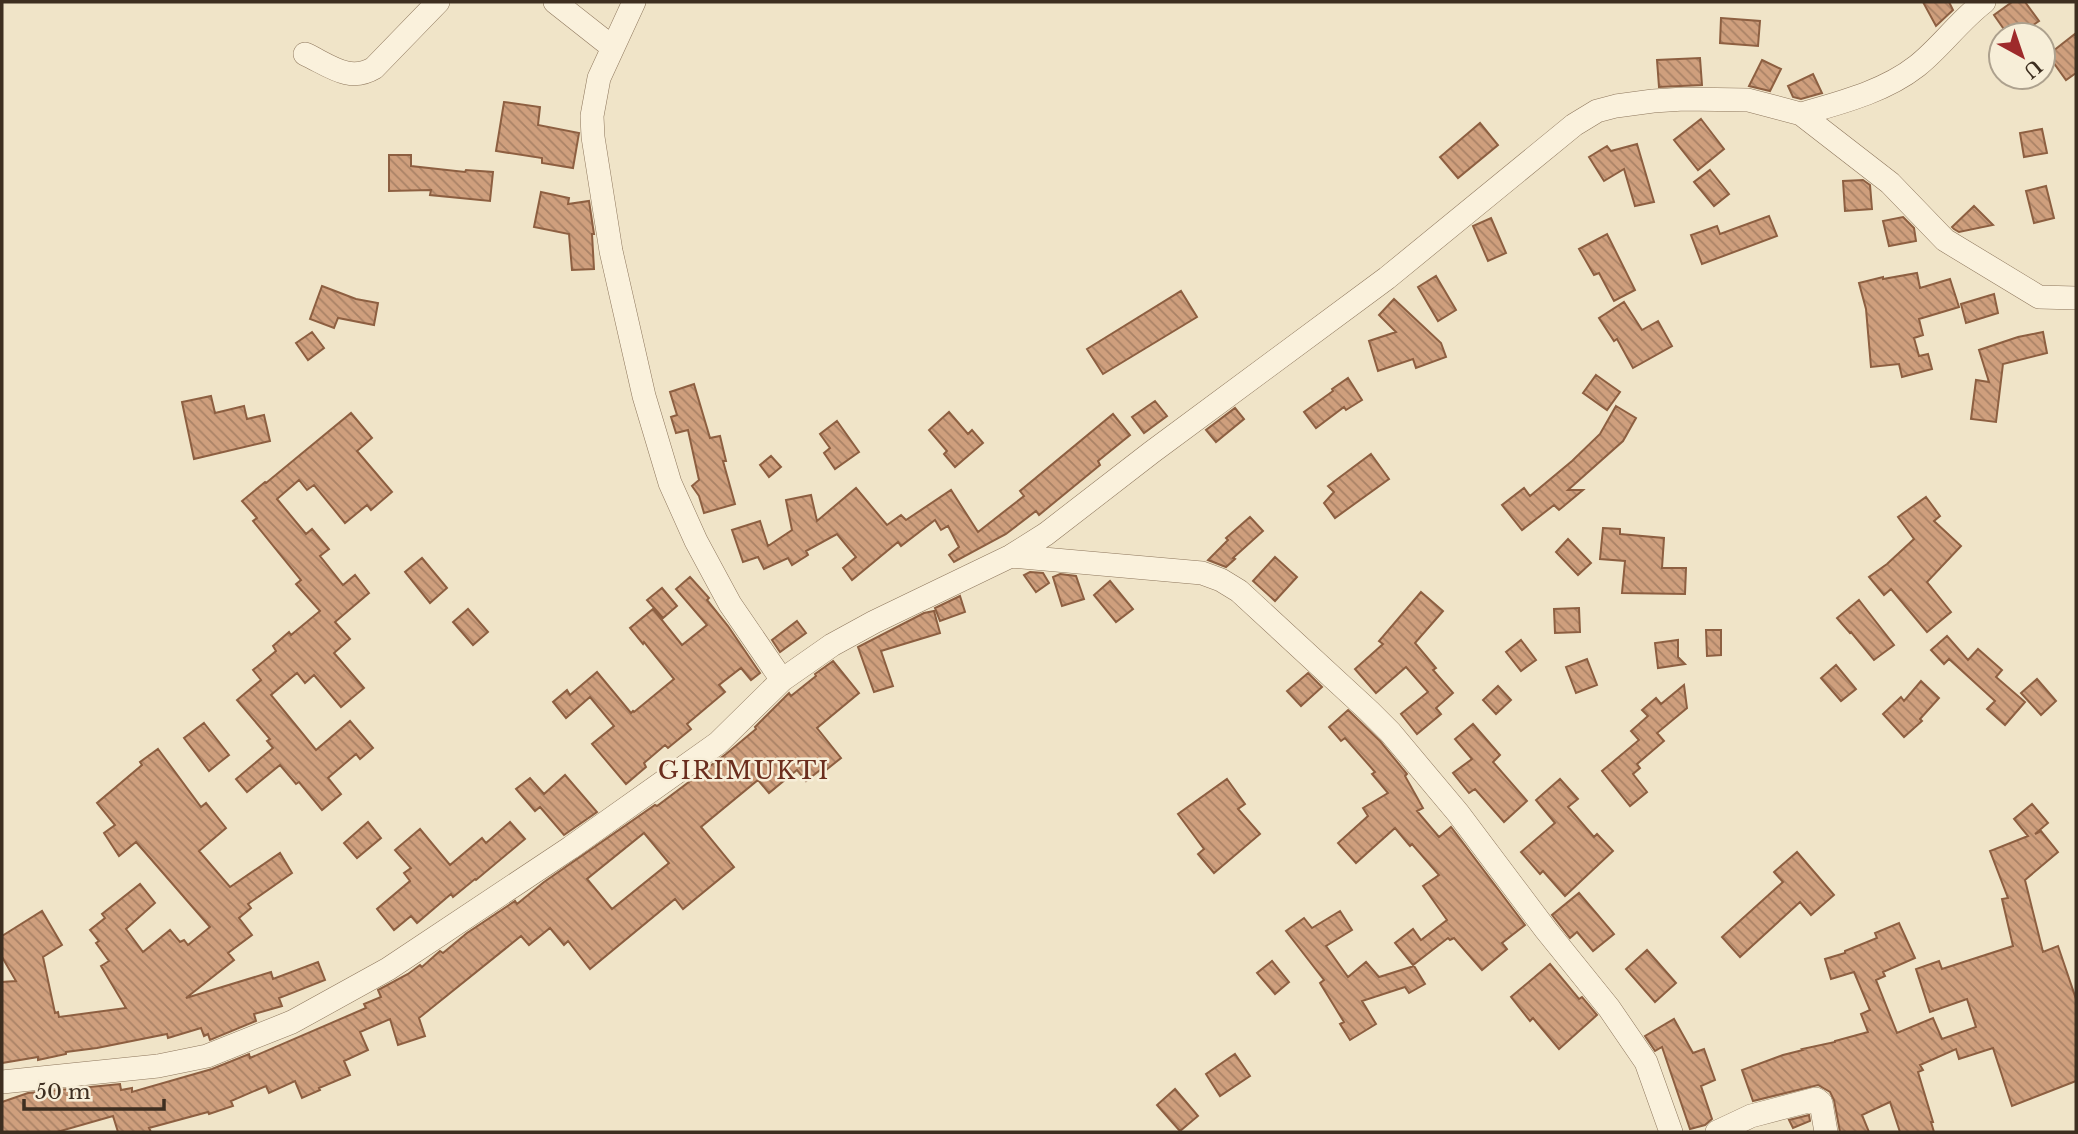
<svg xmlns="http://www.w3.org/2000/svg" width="2078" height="1134" viewBox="0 0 2078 1134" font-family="'Libre Baskerville',serif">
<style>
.building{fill:url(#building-back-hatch);stroke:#8d5f41;stroke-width:2;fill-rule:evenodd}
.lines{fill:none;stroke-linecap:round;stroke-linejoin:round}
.minor-casing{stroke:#8d765c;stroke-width:24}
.minor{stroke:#faf1dc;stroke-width:23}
.labels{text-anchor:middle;stroke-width:5;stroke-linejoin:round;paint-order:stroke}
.quarter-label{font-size:24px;letter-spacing:2px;fill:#6b2e1e;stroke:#f7eed8}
</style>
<defs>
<pattern id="building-back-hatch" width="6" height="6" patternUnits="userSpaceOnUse" patternTransform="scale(1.75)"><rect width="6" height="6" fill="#cf9f7d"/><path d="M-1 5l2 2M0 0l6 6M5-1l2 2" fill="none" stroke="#a98266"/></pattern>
</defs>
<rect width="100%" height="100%" fill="#f0e4c8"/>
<path class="building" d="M1923,2H1949L1953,10L1936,26Z
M2012,2H2025L2039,21L2019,35H2008L1994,15Z
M1721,18L1760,21L1758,46L1720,43Z
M2076,33V73L2066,80L2048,55Z
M1700,58L1702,85L1659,87L1657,60Z
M1762,60L1781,69L1770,91L1749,86Z
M1813,74L1822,93L1801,99L1793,97L1788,86Z
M504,102L540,107L538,125L579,133L573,168L542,163V158L496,151Z
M1701,119L1724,149L1698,170L1674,140Z
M1480,123L1498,145L1458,178L1440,157Z
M2042,129L2047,153L2024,157L2020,133Z
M1637,144L1654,202L1635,206L1624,169L1604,181L1589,157L1607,146L1611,151Z
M389,155H411V166L465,172L466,170L493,172L490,201L430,195L431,190L389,191Z
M1710,170L1729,194L1714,206L1694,182Z
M1863,180L1870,185L1872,209L1845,211L1843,181Z
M2046,186L2054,218L2034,223L2026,191Z
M541,192L569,198L568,204L589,201L594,234H592L594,269L572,270L569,234L534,227Z
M1974,206L1993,225L1959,232L1954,229L1952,227Z
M1769,216L1777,236L1702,264L1691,235L1717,226L1720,234Z
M1903,217L1914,228L1916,241L1889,246L1883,221Z
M1491,218L1506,253L1488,261L1473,226Z
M1607,234L1635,290L1614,301L1599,273L1594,275L1579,249Z
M1917,273L1920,288L1950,279L1959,307L1919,319L1923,335L1914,338L1919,356L1928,354L1932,369L1902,377L1899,364L1871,367L1866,309L1859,283L1883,277V279Z
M1436,276L1456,310L1438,321L1418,287Z
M322,286L356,299L378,303L374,325L338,318L334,328L310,319Z
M1181,291L1197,317L1103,374L1087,349Z
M1994,294L1998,313L1966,323L1961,304Z
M1394,299L1441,343L1446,357L1416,368L1413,359L1378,371L1369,341L1396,332L1379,315Z
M1624,302L1642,330L1658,321L1672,346L1633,368L1617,339L1614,341L1599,318Z
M312,332L324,348L308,360L296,343Z
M2043,332L2047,353L2003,364L1996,422L1971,419L1976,380L1989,382L1979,350L2018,337Z
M1596,375L1620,392L1607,410L1583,393Z
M1348,378L1362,400L1346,410L1344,407L1316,428L1304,412L1333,391L1332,389Z
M694,384L710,438L720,436L726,461H723L735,504L704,513L699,496L692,486L699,480L688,430L676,433L671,417L677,415L670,392Z
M211,396L215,413L244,406L247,419L264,415L270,441L194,459L182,402Z
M1155,401L1167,416L1144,433L1132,417Z
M1616,406L1636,418L1623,441L1568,490H1583L1559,510L1554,505L1522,530L1502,505L1524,488L1530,496L1572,461L1600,434Z
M1235,408L1244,419L1216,442L1206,430Z
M949,412L968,434L972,430L983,443L955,467L944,454L947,451L929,430Z
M351,413L372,438L357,451L392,492L371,510L367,505L345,523L314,485L307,490L299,480L277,499L306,534L312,529L329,549L320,556L343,585L355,575L369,593L335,622L350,639L334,653L364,688L341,707L314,675L305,683L297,673L271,695L316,750L350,721L373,748L360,759L356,754L328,778L341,794L322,810L299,782L296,784L280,765L247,792L236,779L273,748L267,741L270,739L237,700L261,680L253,670L276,651L273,646L289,632L291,635L320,611L296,584L301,580L253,521L257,518L242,501L265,482L266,483Z
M1113,414L1130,435L1098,461L1100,465L1039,515L1036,511L1006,534L954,562L949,555L959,547L948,526L941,530L935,520L901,546L898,542L852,580L843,568L856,557L837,534L806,551L808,555L792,565L788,558L764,569L758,557L743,562L732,530L760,521L768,546L792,530L786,500L811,495L817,521L856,488L887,525L901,515L906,520L951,490L978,532L1024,496L1020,491Z
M837,421L859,452L835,469L824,453L830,448L820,434Z
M1371,454L1389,479L1335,518L1324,503L1334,492L1328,486Z
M771,456L781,467L769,477L760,465Z
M1926,497L1940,516L1934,521L1961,546L1927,582L1951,612L1927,632L1891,589L1884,595L1869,577L1887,564L1914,539L1898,517Z
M1250,517L1263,531L1233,558L1235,559L1226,567L1208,560L1228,540L1226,538Z
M1603,528L1620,529V534L1664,538L1662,568H1686L1685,594L1622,593L1625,561L1600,559Z
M1568,539L1591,563L1578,575L1556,552Z
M1275,557L1297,577L1275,601L1253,581Z
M422,558L447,588L430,603L405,572Z
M1030,572L1043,573L1049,583L1036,592L1024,575Z
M1060,574L1076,576L1084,599L1062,606L1053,577Z
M690,577L709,598L707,600L728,626L760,673L751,680L741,668L719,685L725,692L687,724L691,729L668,748L665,745L644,763L646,767L626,784L592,744L614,726L590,697L566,718L553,702L567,690L570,695L597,672L631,713L633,711L634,712L674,679L644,642L643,644L630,628L653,609L682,645L707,625L676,589Z
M1110,581L1133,609L1116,622L1094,595Z
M662,588L677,606L663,618L647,600Z
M1421,592L1443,611L1415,643L1436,668L1433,670L1453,693L1436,708L1441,714L1417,734L1401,714L1428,692L1406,667L1376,693L1355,669L1383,644L1379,641Z
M960,596L965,612L940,621L935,608Z
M1859,600L1894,645L1874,660L1851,632L1850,633L1837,618Z
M1579,608L1580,632L1555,633L1554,609Z
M468,609L488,632L473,645L453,622Z
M934,611L940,633L881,651L893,686L874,692L858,647L924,613Z
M797,621L806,633L780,652L772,640Z
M1706,630H1721V655L1707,656Z
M1947,636L1968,660L1978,649L2002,670L1996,677L2025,702L2005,725L1987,709L1995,701L1949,659L1944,664L1931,650Z
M1521,640L1536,660L1521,671L1506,652Z
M1678,640V657L1685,664L1658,668L1655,643Z
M1587,659L1597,685L1576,693L1566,667Z
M833,661L859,693L817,728L841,758L826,770L824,767L806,781L797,770L769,793L758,780L701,827L734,867L683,909L675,899L590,969L568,941L564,945L550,928L529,945L521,936L419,1018L425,1036L398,1045L390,1019L360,1032L368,1050L344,1061L350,1075L319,1088L320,1090L302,1098L295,1081L269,1093L266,1086L231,1101L233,1106L209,1114L208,1112L149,1128L151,1132H118L113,1116L57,1132H2V1102L28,1093L120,1084L121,1090L132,1088V1092L212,1069L249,1054L250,1058L366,1008L364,1004L381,997L378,990L408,974L420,965L422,967L440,951L443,953L467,933L515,901L517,904L544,882L655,805L657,806L726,754L756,729L755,727L789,693L791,696L816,676L815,674ZM644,833L669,863L612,909L587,879Z
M1836,665L1856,689L1841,701L1821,678Z
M1308,673L1322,687L1301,706L1287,691Z
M2037,679L2056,701L2041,715L2021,693Z
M1921,681L1939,698L1920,719L1922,721L1904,737L1883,714L1901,697L1904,701Z
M1684,685L1687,708L1657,733L1664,741L1637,764L1640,768L1633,774L1647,792L1630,806L1602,771L1639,740L1631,731L1648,716L1642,710L1656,698L1661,704Z
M1498,686L1511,700L1496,714L1483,700Z
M1348,710L1380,741L1407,774L1405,776L1423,808L1417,811L1439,837L1451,827L1525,925L1502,943L1507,949L1482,970L1454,938L1450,940L1448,938L1413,965L1395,943L1413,929L1421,940L1447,920L1423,886L1439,875L1412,844L1410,846L1395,828L1356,863L1338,843L1368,816L1363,808L1388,793L1372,774L1375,772L1345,738L1341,741L1329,727Z
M204,723L229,755L209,771L184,738Z
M1473,724L1500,755L1493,762L1527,801L1504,822L1475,789L1469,793L1453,773L1472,759L1455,739Z
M158,749L201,807L206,803L226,828L199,851L230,887L280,853L292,873L248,904L251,908L239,918L252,935L228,953L234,960L186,998L271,972L273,979L318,962L325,980L279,998L282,1006L254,1014L256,1021L210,1040L208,1034L204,1036L201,1028L168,1038L167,1034L97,1048L66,1052V1054L38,1060V1057L2,1063V982L16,981L2,957V936L42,911L62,945L43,957L55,1013L58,1012L59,1017L126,1008L101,966L109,961L96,943L99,941L90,930L105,918L102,914L140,884L155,903L126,929L143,952L170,930L180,942L184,940L188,945L210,927L136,842L119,856L104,833L115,825L97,803L142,765L140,762Z
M565,775L597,812L564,835L540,807L535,811L516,789L530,778L544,794Z
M1227,779L1245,804L1238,809L1260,834L1214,873L1198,854L1204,849L1178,814Z
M1560,779L1578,799L1568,807L1594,837L1597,834L1613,851L1565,896L1543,871L1540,874L1521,852L1555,823L1536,800Z
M2032,804L2048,823L2035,834L2041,831L2058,852L2025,880L2043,952L2058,946L2076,999V1081L2012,1106L1993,1048L1959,1059L1956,1049L1920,1065L1923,1070L1918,1072L1933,1122H1931L1934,1132H1900L1890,1102L1862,1115L1869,1132H1840L1834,1100L1830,1092L1818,1085L1753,1101L1742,1070L1783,1055L1803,1050L1802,1049L1835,1042V1041L1868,1032L1861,1014L1870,1010L1854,972L1831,979L1825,959L1845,953V951L1877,938L1875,933L1899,923L1915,958L1883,972L1885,976L1876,980L1897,1033L1933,1018L1942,1039L1976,1027L1967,999L1930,1012L1916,969L1939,961L1942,969L2013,946L2002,899L2008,898L1990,851L2028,836L2014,819Z
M368,822L381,838L357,858L344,843Z
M510,822L525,839L476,880L475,879L453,897L451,894L417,923L411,916L394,930L377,909L410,881L404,873L411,868L395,850L420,829L450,865L482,838L486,843Z
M1797,852L1834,895L1811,915L1800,902L1740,957L1722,937L1783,882L1774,872Z
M1579,893L1614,934L1593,951L1577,932L1570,938L1552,915Z
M1340,911L1352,930L1326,946L1348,977L1366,962L1379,977L1414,966L1425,984L1409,993L1405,987L1362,1001L1376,1024L1350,1040L1340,1024L1344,1022L1320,983L1324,980L1286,931L1304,918L1312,928Z
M1647,950L1676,983L1655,1002L1626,969Z
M1272,961L1289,982L1275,994L1257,973Z
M1550,964L1579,999L1582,997L1597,1015L1559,1049L1533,1018L1530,1021L1511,997Z
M1674,1019L1693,1053L1704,1049L1715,1080L1701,1086L1712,1119L1705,1125L1690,1129L1662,1047L1655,1051L1645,1036Z
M1235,1054L1250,1076L1220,1096L1206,1074Z
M1175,1089L1198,1116L1180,1131L1157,1105Z
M1809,1115L1810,1121L1793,1128L1789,1120Z"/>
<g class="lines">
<g class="minor-casing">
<path id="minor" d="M555,2L612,47
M634,2L599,78L592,116L593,137L611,251L644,396L670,483L696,541L730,604L782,680
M305,54C329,65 349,83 374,68L438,2
M1801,114C1839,103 1884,92 1917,66C1941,47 1959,21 1984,2
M1011,556L1202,573L1221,580L1239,591L1369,711L1390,732L1458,813L1546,930L1609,1008L1646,1062L1671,1132
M2,1082L158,1066L207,1056L292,1022L388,969L570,848L718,743L782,680L832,645L874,622L1011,556L1046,534L1152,452L1387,278L1574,125L1597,111L1616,106L1653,101L1684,99L1748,100L1801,114L1890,183L1945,240L2039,297L2076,298
M1717,1132L1751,1116L1816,1099L1821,1103L1826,1132"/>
</g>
<use href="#minor" class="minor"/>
</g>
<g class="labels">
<g class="quarter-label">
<text x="744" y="779">GIRIMUKTI</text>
</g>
</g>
<rect width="2078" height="1134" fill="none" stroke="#3d2e20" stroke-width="7"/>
<g transform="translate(2022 56) rotate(140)"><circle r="33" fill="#f7eed8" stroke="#ada18e" stroke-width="2"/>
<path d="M0-5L12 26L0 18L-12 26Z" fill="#9e2a2b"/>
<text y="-10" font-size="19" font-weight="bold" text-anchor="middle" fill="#3d2e20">U</text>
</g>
<path d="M24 1099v10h140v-10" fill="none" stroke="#3d2e20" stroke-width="3.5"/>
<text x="35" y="1099" font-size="21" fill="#3d2e20" stroke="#f7eed8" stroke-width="5" paint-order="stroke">50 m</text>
</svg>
